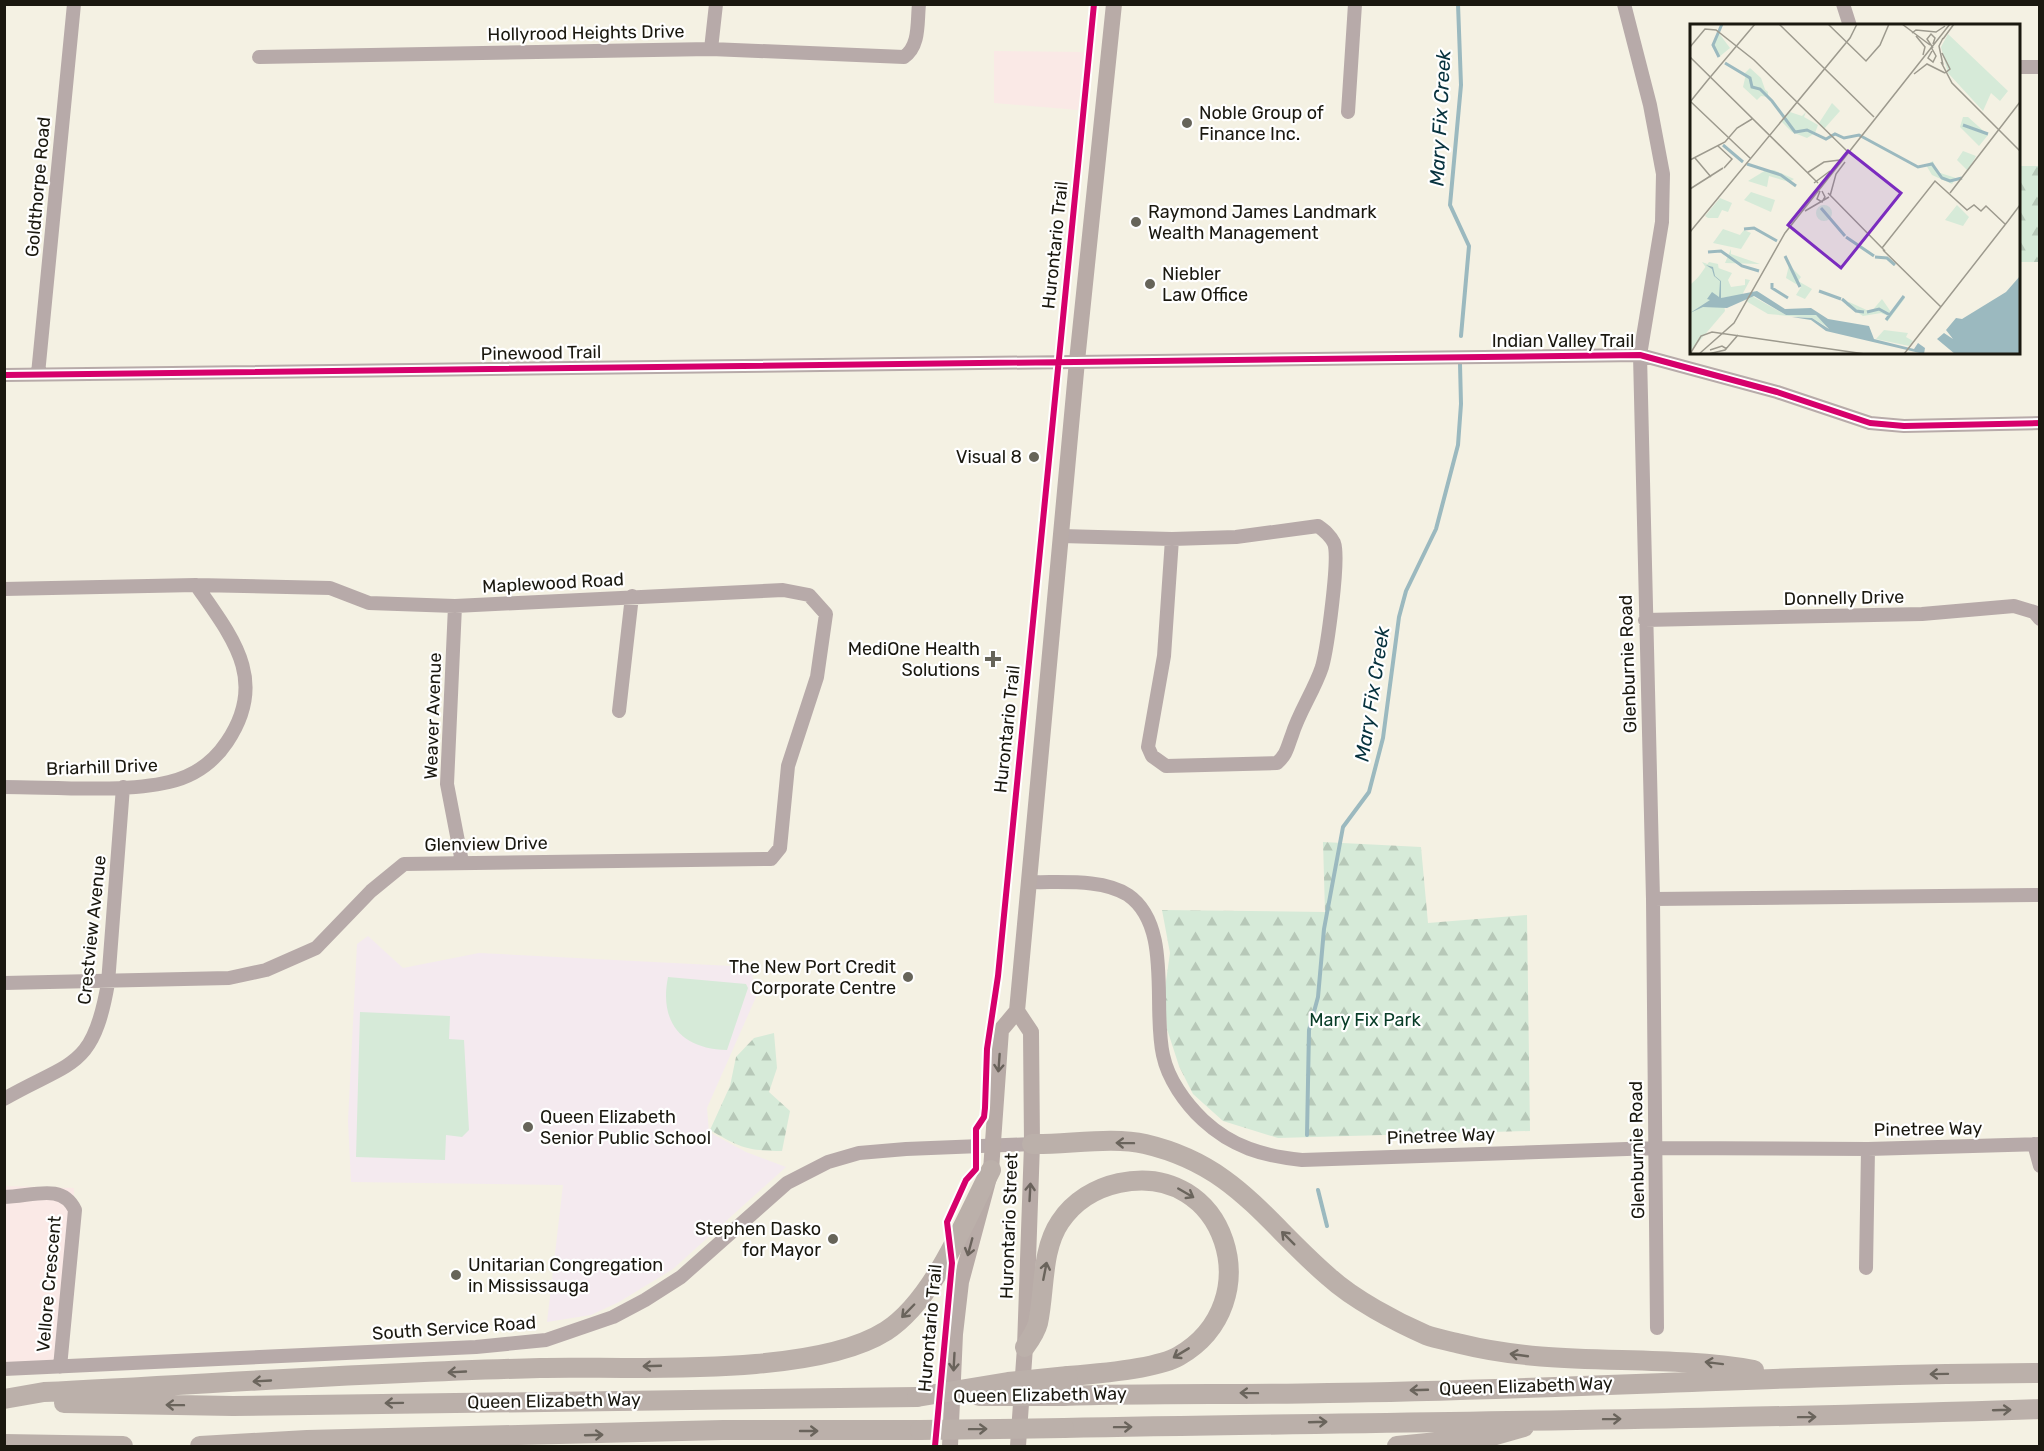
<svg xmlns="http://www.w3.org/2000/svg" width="2044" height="1451" viewBox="0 0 2044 1451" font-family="Rubik,sans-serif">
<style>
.commercial{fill:#fae9e6}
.education{fill:#f4eaef}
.forest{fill:url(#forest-firs)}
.garden{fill:#d6ead8}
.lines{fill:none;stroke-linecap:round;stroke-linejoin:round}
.stream{stroke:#9bb9bf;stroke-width:4}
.minor{stroke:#b7aaa9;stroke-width:14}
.major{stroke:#b8aba7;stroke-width:16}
.highway{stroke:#bbb0aa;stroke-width:20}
.highway-bridge{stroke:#bbb0aa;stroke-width:20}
.cycleway-casing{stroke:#fff;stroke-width:10}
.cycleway{stroke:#d6006c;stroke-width:6}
.oneway{stroke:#69625b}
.oneway2{stroke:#6a645c}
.poi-dot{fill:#666459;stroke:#fff;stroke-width:2}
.labels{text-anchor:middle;stroke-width:4.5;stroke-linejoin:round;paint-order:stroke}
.street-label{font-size:18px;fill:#1a180f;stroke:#fff}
.poi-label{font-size:18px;fill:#1a180f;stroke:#fff;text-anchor:start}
.park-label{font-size:18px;fill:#073c27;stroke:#fff}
.water-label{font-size:20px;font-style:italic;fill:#07323e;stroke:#fff}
.inset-river{fill:none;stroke:#9bb9bf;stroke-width:3}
.inset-road{fill:none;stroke:#9d9a8e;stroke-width:1.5}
.view{fill:#7b2cbf;fill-opacity:0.15;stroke:#7b2cbf;stroke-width:3}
.inset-edge{fill:none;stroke:#1a180f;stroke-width:3}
</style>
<defs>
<pattern id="forest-firs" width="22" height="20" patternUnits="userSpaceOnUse" patternTransform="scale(1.5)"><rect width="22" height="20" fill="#d6ead8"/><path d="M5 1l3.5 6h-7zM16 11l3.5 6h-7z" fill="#b7c8b8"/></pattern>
</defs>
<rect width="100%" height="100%" fill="#f4f1e3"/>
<path class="commercial" d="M994,51L1086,52L1078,110L994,103Z
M5,1186L74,1188L68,1363H5Z"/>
<path class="education" d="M368,936L403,968L479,953L751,967L756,997L707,1108L709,1132L746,1152L786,1167L673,1269L619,1302L591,1315L547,1322L563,1185L351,1182L348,1121L357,944Z"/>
<path class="forest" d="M2018,166H2039V262H2019Z
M1323,842L1421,847L1428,923L1527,915L1530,1131L1278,1138L1223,1121L1193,1094L1179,1066L1167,1029L1164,995L1170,953L1162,910L1325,912Z
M774,1033L777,1068L769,1092L790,1111L782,1151C747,1151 739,1147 710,1130L730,1086L736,1057L754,1038Z"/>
<path class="garden" d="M668,977L746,984L748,988L727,1050C681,1049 659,1022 668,977Z
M360,1012L450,1016L449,1039L464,1040L469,1130L462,1137L446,1135L445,1160L356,1157Z"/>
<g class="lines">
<path class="stream" d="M1458,4L1461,85L1450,205L1469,246L1461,336
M1307,1135L1309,1030L1318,997L1324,929L1343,827L1369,792L1383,738L1399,617L1406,591L1436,529L1458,445L1461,404L1460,364
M1318,1190L1327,1226"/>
<path class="minor" d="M1624,4L1650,105L1663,174L1662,222L1640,355L1653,899L1657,1328
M1843,4L1850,26
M711,49L716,4
M259,57L711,49L904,57C920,46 917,23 919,4
M2018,67H2040
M1348,112L1355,4
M38,374L74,4
M4,375L1640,355L1777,392L1870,423L1904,426L2040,423
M1061,536L1172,539L1236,537L1318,526C1325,531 1330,535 1334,543C1340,558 1327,649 1322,667C1314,691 1299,712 1292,735C1287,748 1287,754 1277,763L1166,766L1152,756L1148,747L1164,656L1172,539
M4,589L196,585L330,588L369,603L455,606L783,590L809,595L826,614L817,677L788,766L780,848L771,859L404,864L371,891L316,948L266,970L229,978L4,983
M455,606L447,784L462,862
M1645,620L1922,614L2014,606L2034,612L2040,619
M619,711L632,596
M4,787C52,787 124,793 169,782C195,776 213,763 227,742C269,680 232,637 196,585
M1029,882C1059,883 1102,878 1128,895C1173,926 1152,1007 1163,1055C1168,1079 1185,1103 1203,1120C1232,1147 1263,1156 1302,1160L1656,1148L1868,1149L2040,1144
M1653,899L2040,895
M4,1099C72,1060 93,1070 108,983L123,787
M2034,1144L2040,1166
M4,1197C31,1197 62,1182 75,1210L60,1367
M1866,1268L1868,1149
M4,1369L476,1347L546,1340L613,1317L645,1300L681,1277L787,1183L828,1162L859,1153L906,1149L1032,1144"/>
<path class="major" d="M1017,1011L1031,1032L1032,1144L1025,1347L1018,1446
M950,1446L955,1334L961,1282L991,1170L1001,1030L1017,1011L1077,361L1114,4"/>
<path class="highway" d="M1032,1144C1065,1145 1113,1136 1145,1144C1235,1165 1264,1221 1329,1277C1353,1299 1396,1322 1426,1335C1437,1339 1450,1341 1461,1344C1557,1368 1657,1353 1754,1370
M1025,1347C1030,1340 1036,1331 1038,1323C1045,1291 1041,1250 1060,1222C1074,1201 1096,1188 1119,1183C1226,1160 1271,1303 1179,1356C1157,1369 1095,1374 1068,1376
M1063,1396C1152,1393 1240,1395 1328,1393C1565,1390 1802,1374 2040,1373
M4,1399L44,1392C209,1384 375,1372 540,1368C630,1366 812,1378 886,1331C934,1300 965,1220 991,1170
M64,1403L233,1406L917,1397
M1064,1428C1389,1422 1715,1420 2040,1409
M4,1444L123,1446
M200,1446L307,1440L723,1430H920
M1397,1446L1489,1437L1524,1427"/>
<path class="highway-bridge" d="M979,1396H1063
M917,1397L1008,1382L1068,1376
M920,1430L1064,1428"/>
<g class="cycleway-casing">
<path id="cycleway" d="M4,375L1640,355L1777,392L1870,423L1904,426L2040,423
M935,1446L952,1263L947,1222L966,1180L976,1169V1129L984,1117L985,1108L987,1049L998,976L1094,4"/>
</g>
<use href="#cycleway" class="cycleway"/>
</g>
<defs><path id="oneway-shaft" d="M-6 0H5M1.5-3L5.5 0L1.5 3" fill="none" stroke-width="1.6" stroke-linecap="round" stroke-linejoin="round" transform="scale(1.5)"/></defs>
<g class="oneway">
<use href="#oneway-shaft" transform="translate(999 1063) rotate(94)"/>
<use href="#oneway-shaft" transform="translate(1030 1192) rotate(-87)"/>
<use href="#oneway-shaft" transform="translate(970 1247) rotate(105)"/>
<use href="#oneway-shaft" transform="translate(954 1362) rotate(93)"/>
</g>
<g class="oneway2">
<use href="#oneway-shaft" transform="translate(1125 1143) rotate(-179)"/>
<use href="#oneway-shaft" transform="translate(1186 1193) rotate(30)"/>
<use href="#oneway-shaft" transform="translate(1288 1238) rotate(-135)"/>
<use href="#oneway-shaft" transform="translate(1045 1271) rotate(-79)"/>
<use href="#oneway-shaft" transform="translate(908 1311) rotate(134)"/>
<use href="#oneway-shaft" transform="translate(1181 1353) rotate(149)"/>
<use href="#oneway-shaft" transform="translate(1519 1355) rotate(-172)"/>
<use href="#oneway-shaft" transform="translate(1714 1363) rotate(-173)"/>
<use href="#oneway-shaft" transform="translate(652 1366) rotate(178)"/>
<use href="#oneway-shaft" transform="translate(457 1372) rotate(177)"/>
<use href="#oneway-shaft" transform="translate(1939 1374) rotate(179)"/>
<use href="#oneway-shaft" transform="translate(262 1381) rotate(177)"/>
<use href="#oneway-shaft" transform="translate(1419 1390) rotate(178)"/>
<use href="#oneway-shaft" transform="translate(1249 1393) rotate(-179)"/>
<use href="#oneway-shaft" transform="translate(394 1403) rotate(179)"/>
<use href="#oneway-shaft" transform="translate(175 1405) rotate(-179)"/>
<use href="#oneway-shaft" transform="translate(2002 1410) rotate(-2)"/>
<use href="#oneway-shaft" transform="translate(1807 1417) rotate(-1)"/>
<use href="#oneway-shaft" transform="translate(1612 1419) rotate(-1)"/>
<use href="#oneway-shaft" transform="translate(1318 1422) rotate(-2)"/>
<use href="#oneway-shaft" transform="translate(1123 1427) rotate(-1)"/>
<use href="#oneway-shaft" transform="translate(978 1429) rotate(-1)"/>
<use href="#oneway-shaft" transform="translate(809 1431)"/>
<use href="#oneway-shaft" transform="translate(594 1435) rotate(-2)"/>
</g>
<g class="poi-dot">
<circle cx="1187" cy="123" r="6"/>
<circle cx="1136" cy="222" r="6"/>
<circle cx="1150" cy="284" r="6"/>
<circle cx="1034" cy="457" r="6"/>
<path d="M990 650h6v6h6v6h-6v6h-6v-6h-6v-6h6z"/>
<circle cx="908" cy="977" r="6"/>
<circle cx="528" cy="1127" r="6"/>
<circle cx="833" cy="1239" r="6"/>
<circle cx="456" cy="1275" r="6"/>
</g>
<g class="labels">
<g class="street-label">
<text transform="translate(586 33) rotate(-1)" y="6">Hollyrood Heights Drive</text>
<text transform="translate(38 187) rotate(-85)" y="6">Goldthorpe Road</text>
<text transform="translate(1055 245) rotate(-84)" y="6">Hurontario Trail</text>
<text x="1563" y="347">Indian Valley Trail</text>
<text transform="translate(541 353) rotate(-1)" y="6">Pinewood Trail</text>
<text transform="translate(553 583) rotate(-3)" y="6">Maplewood Road</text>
<text transform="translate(1844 598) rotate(-1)" y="6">Donnelly Drive</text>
<text transform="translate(1628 664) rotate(-92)" y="6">Glenburnie Road</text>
<text transform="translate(433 716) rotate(-88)" y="6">Weaver Avenue</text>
<text transform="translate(1007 729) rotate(-84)" y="6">Hurontario Trail</text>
<text transform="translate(102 767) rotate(-2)" y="6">Briarhill Drive</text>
<text transform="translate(486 844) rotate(-1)" y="6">Glenview Drive</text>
<text transform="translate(92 930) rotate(-84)" y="6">Crestview Avenue</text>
<text transform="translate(1928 1129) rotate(-1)" y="6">Pinetree Way</text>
<text transform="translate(1441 1136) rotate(-2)" y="6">Pinetree Way</text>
<text transform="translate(1637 1150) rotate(-91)" y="6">Glenburnie Road</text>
<text transform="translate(1009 1226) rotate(-88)" y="6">Hurontario Street</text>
<text transform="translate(49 1284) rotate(-85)" y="6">Vellore Crescent</text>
<text transform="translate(454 1328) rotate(-4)" y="6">South Service Road</text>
<text transform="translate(930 1328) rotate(-85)" y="6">Hurontario Trail</text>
<text transform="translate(1526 1386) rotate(-2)" y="6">Queen Elizabeth Way</text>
<text transform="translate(1040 1395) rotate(-1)" y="6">Queen Elizabeth Way</text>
<text transform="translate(554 1401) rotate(-1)" y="6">Queen Elizabeth Way</text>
</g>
<g class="poi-label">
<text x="1199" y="119">Noble Group of<tspan x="1199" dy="21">Finance Inc.</tspan></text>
<text x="1148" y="218">Raymond James Landmark<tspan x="1148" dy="21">Wealth Management</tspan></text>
<text x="1162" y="280">Niebler<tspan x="1162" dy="21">Law Office</tspan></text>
<text x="1022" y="463" text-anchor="end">Visual 8</text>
<text x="980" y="655" text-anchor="end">MediOne Health<tspan x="980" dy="21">Solutions</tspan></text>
<text x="896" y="973" text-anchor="end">The New Port Credit<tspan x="896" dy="21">Corporate Centre</tspan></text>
<text x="540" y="1123">Queen Elizabeth<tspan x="540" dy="21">Senior Public School</tspan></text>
<text x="821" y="1235" text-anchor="end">Stephen Dasko<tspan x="821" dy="21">for Mayor</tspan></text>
<text x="468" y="1271">Unitarian Congregation<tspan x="468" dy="21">in Mississauga</tspan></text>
</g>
<g class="park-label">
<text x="1365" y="1026">Mary Fix Park</text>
</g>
<g class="water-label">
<text transform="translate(1440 118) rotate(-87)" y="7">Mary Fix Creek</text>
<text transform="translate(1372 694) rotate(-81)" y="7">Mary Fix Creek</text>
</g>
</g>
<g transform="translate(1690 24)">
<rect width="330" height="330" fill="#f4f1e3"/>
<path d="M19,238L28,240L35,287L0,328V265Z" fill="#d6ead8"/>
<path d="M56,50L78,68V73L71,72L67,76L53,63ZM243,137L247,148L266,154L262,160L242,151L236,141ZM76,146H84L104,155L99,158L79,152L77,163L58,157ZM61,168L85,176L81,188L54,176ZM126 189a8 8 0 1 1 16 0a8 8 0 1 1-16 0ZM41,225V230L70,240L35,239ZM12,238L42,249L38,256L41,263L55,261V255L60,256L52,271L31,274L30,259L26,266L18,269L6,265L0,268V261L17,245ZM99,241L111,253L108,257L122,265L115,275L106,271L111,263L96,254ZM213,272L215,274L197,298L198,292L191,289L173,292L156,281L159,278L181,288L192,275L201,288Z" fill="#d6ead8"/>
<path d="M62,272L96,291H126L139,304L122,294L78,290L56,277Z" fill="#d6ead8"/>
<path d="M33,205L50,211L54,206L61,209L51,225L23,219Z" fill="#d6ead8"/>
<path d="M28,8L40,24L29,33L22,23ZM258,10L318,67L310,77L301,69L293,87L258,49L251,23ZM60,44L71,54L77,71L54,50ZM142,79L150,87L134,105L129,99ZM100,88L112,92L116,88L114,93L128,101L125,109L117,114L102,108L91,97ZM273,93H278L298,111L289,122L270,103ZM273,127L286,132L278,147L267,136ZM30,174L42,179L38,188L32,186L28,194H18L15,192ZM267,181L279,193L273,202L255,196ZM194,306L218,309L216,313L223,317L219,322L186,315Z" fill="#d6ead8"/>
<path d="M16,241L23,243L25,252L31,257V274L67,267L95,285L121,284L138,295L179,302L184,315L224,325L228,319L235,324L234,330L136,307L121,296L102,293L122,294L139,305L126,291H96L64,272L37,284L13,283L0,289L20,276L17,275L22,268L29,273L30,257L24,252L22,245ZM330,252V330H265L247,315L254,309L263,315L256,306L266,294L272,295L316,268Z" fill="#9bb9bf"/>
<path class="inset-river" d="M29,33L23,21L32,0M35,39L60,54L62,63L70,65L82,77L105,108L117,106L136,115L145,110L154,114L169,111L228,143L242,140L252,154L260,157L272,154M273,101L298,110M33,121L53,138M57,140L91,151L106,162M131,184L155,212M54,205L64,204L87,217M156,213L184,232M18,228L31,227L52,242L69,247M95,232L110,263M185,233L197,234L205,241M82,259V264L98,274M129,267L151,275M152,275L166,287L174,288M177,288L189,285L200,291M196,296L214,272"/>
<path class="inset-road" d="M89,0L184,93M138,0L176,37L190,21L199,0M212,0L240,21M222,9L226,6L246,8L255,2M226,12L235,23L233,31M253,14L249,22L253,41M253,15L264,0M243,20L245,14L241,10L237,15L243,24M0,23L15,5L26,6L64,36L157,127M241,23L246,32L243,38L238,34L242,27M252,29L260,45L255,49M0,33L128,159M251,38L262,59L330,127M224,50L237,40L255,49M17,57L65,0M0,77L60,134M0,78L17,57M28,122L42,135L34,144M5,134L21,153M0,136L35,118L47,104L62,95M117,149L134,138L150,136M124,159L140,147M0,165L33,144M130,167L127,175L132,178L135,173L132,167M138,169L195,227M260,169L330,78M140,172L146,150L155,138M115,187L139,173M318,197L330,181M0,208L160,14L167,0M192,224L245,157L277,186L284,181L291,187L296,182L315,200M193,226L251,283M20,326L32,322L37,325M0,330L11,312L22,308L175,330M9,330L44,299L95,209L260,0M18,330L35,326L48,311M214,330L318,197"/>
<path class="view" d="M158,127L211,169L151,244L98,201Z"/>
<rect width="330" height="330" class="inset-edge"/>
</g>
<rect width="2044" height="1451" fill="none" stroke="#1a180f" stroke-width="12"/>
</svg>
